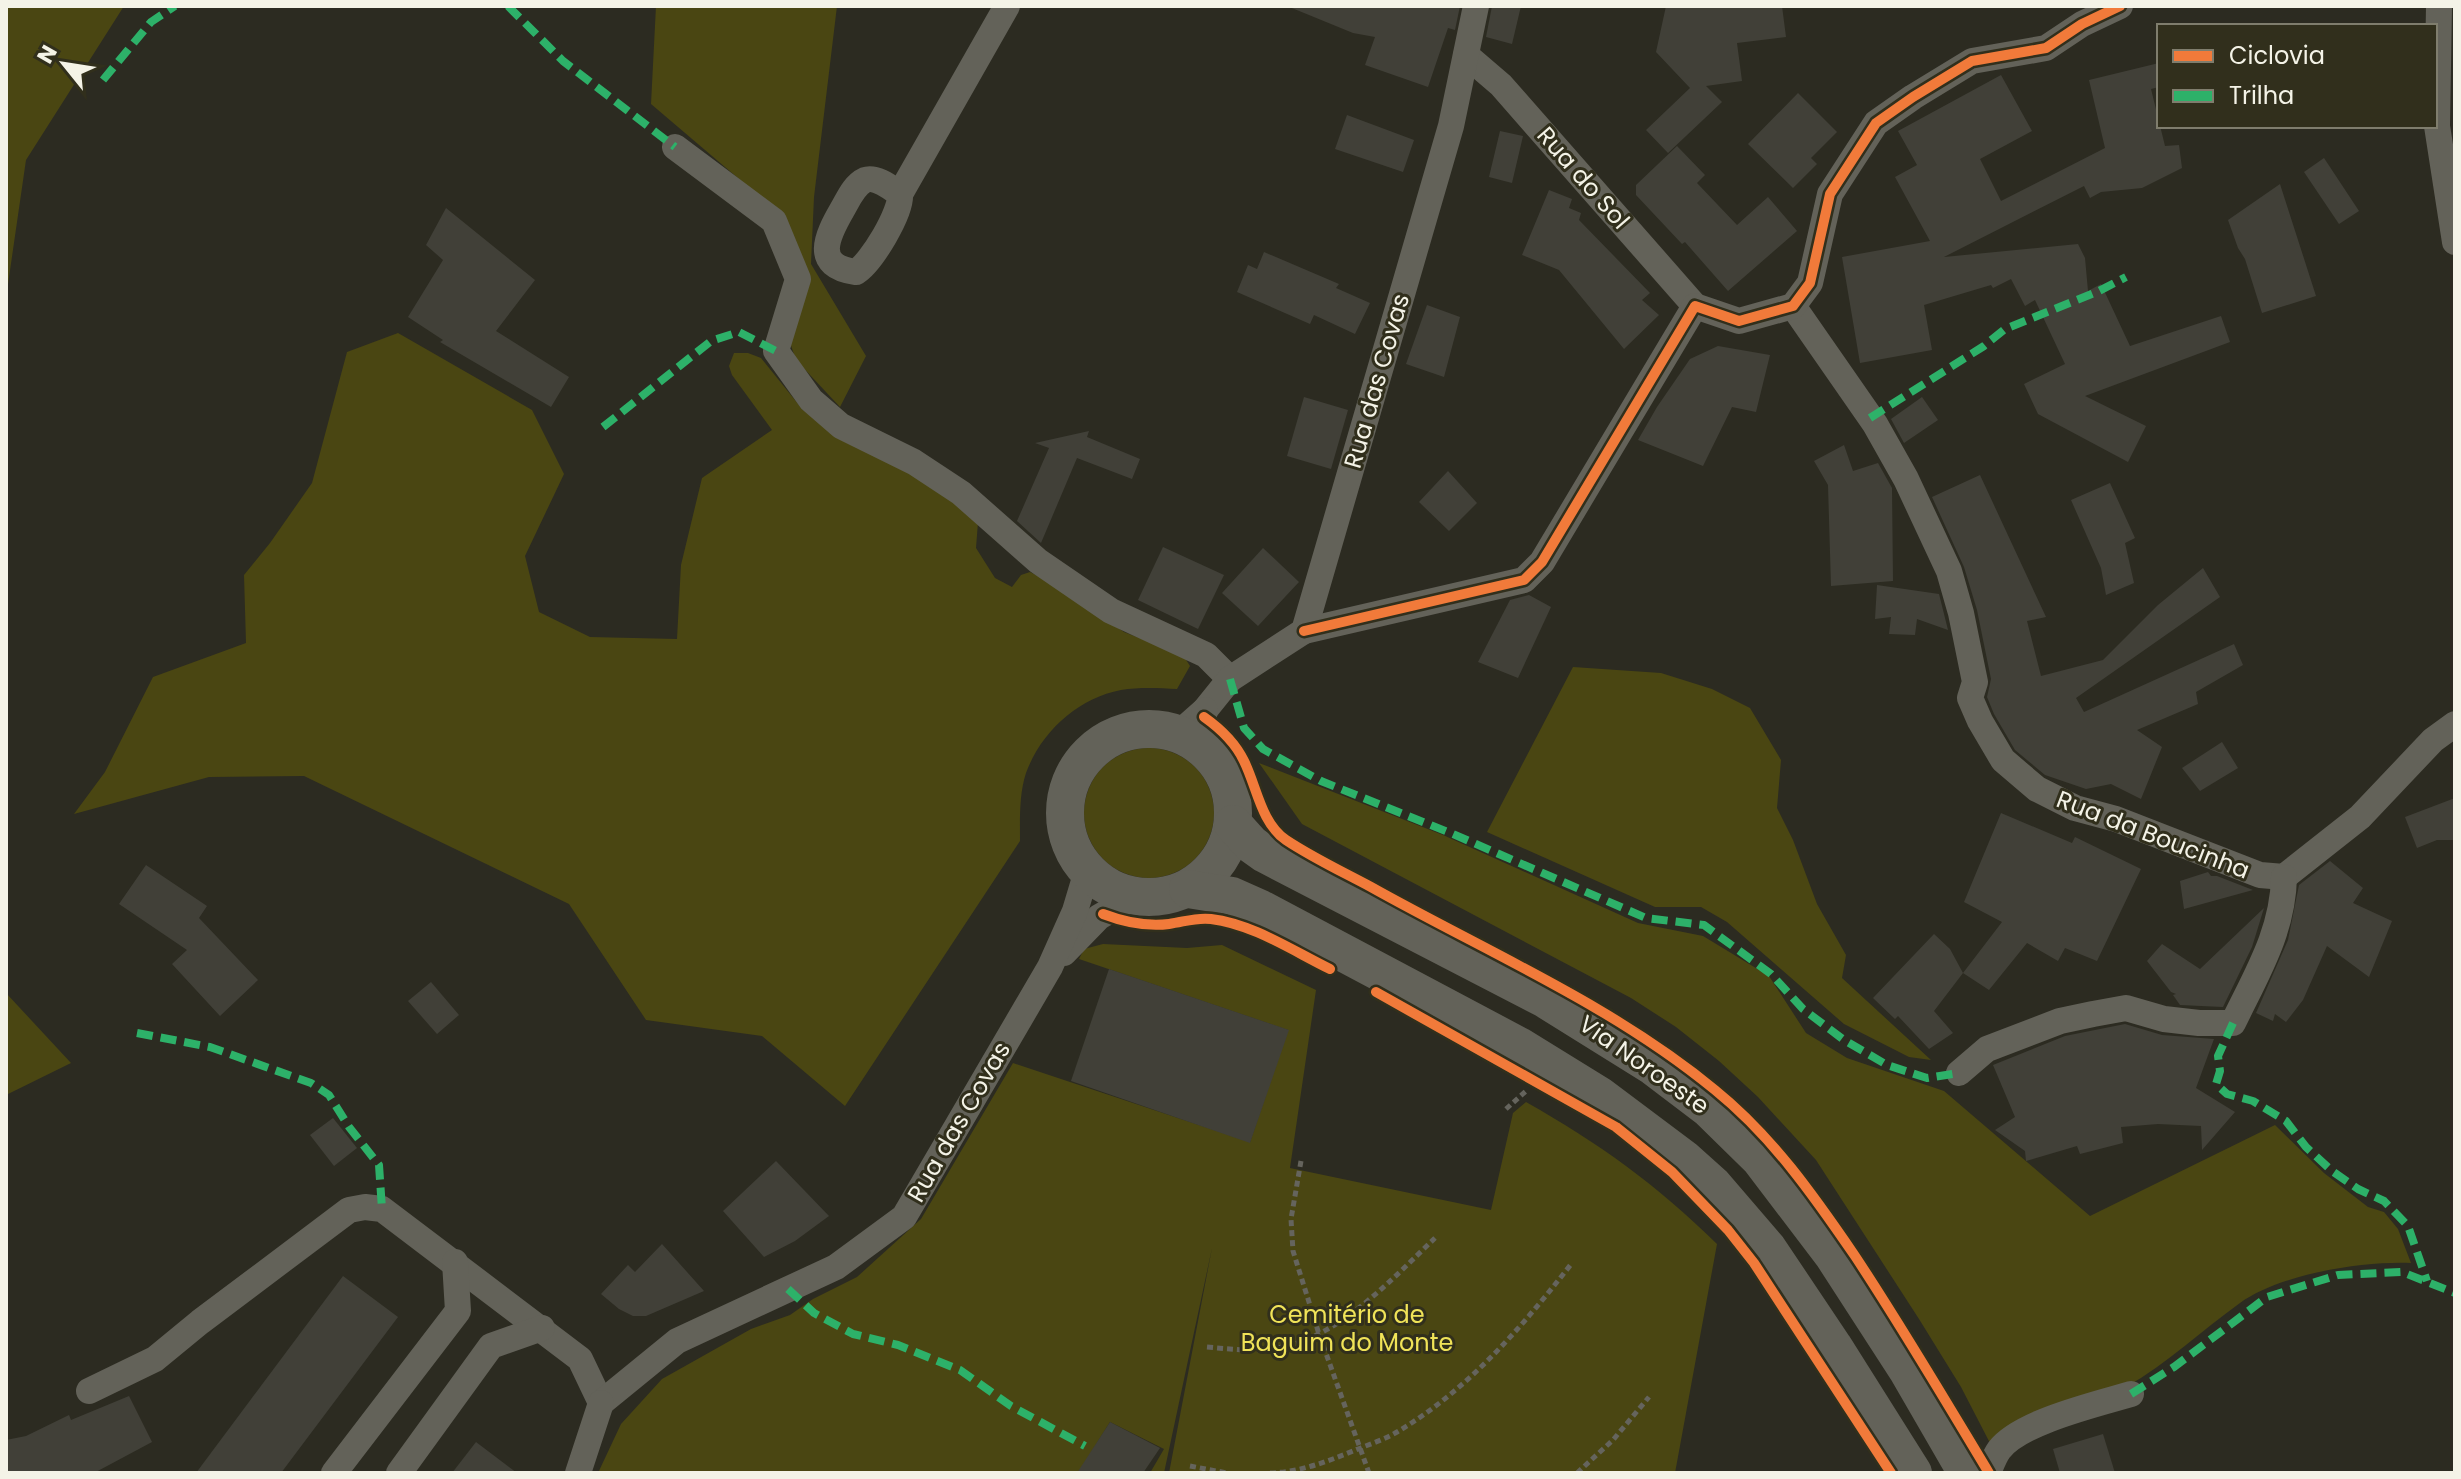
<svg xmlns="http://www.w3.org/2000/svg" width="2461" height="1479" font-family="Poppins,sans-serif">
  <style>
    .green { fill: #4a4612 }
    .building { fill: #414038 }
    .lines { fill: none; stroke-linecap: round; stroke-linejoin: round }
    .path { stroke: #65645d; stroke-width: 5; stroke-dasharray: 6 4; stroke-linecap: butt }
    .minor { stroke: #636259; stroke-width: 26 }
    .secondary { stroke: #636259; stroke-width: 38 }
    .quiet { stroke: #2db169; stroke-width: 8; stroke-dasharray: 16 8; stroke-linecap: butt }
    .cycleway-casing { stroke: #312f1c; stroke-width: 15 }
    .cycleway { stroke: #f17a3a; stroke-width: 10 }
    .labels { text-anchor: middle; stroke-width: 6; stroke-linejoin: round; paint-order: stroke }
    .street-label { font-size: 24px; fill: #f4f3e7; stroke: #312f1c }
    .park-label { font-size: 24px; fill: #f0e358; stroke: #312f1c }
  </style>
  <rect width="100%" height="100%" fill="#2c2b21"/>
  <!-- green -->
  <g class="green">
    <polygon points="6,6 124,6 26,160 6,298"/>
    <polygon points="656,6 837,6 814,197 811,264 866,356 840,407 796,360 788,337 786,219 651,104"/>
    <path d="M398,333L532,410L564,474L525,556L539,612L590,637L677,639L681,565L702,478L772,430L732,375L729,366L734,353H748L761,358L803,410L912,469L978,522L976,548L995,578L1012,587L1021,575L1030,572L1052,583L1124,632L1183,655L1190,666L1177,689C1159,688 1139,687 1121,690C1078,698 1041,732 1026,773C1019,794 1020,819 1020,841L845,1106L762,1036L646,1020L569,904L304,776L209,777L74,814L105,772L153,677L246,643L244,575L270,543L312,483L347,352Z"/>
    <polygon points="1573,667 1661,673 1712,689 1750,708 1781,760 1777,808 1793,840 1817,904 1846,955 1842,978 1931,1060 1909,1057 1844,1024 1727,922 1701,907 1655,907 1487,832"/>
    <circle cx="1149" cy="813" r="65"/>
    <path d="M1259,763L1443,835L1638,923L1703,936L1769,976L1806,1033L1847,1058L1944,1091L2090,1216L2275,1125L2324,1173L2368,1207L2384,1212L2398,1229L2411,1263C2362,1261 2280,1274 2240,1303C2201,1331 2168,1363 2126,1387C2084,1410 2036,1426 1991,1445L1961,1387L1919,1319L1816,1160L1758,1097L1719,1061L1676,1027L1631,998L1302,824Z"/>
    <path d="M1103,944L1187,948L1222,945L1316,990L1290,1168L1491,1210L1513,1113L1526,1102C1600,1144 1656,1184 1717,1244L1675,1473H1169L1212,1248L1164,1473H1150L1164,1449L1110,1422L1078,1473H598L621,1424L662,1379L751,1329L790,1315L813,1299L857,1277L921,1219L1013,1063L1250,1142L1288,1030L1079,959L1084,949Z"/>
    <polygon points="6,993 71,1063 6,1095"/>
  </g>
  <!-- building -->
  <g class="building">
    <polygon points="1287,6 1460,6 1455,30 1448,28 1428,87 1365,65 1375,37 1353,33"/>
    <polygon points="1492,6 1521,6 1512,44 1486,37"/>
    <polygon points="1666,6 1782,6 1786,37 1737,43 1742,81 1706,86 1722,102 1668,153 1646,130 1690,88 1656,52"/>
    <polygon points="2159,63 2159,87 2151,89 2165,146 2179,145 2182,168 2142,188 2101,192 2090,198 2084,186 1944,257 2078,244 2085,258 2088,291 2101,284 2130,346 2221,316 2230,342 2085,396 2146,426 2128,462 2038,414 2024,384 2065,364 2035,300 2025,306 2011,279 1993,288 1991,285 1924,305 1932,350 1860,363 1842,257 1930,241 1895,177 1917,165 1898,131 2001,75 2032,131 1980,159 2001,201 2105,148 2089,80"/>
    <polygon points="1798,93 1837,132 1811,158 1817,164 1793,188 1748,144"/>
    <polygon points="1347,115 1414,140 1403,172 1335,149"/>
    <polygon points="1500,131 1523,136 1512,183 1489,177"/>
    <polygon points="1677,146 1705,175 1697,183 1737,225 1768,197 1797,231 1728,291 1685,242 1682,244 1636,195 1636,185"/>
    <polygon points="2324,158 2359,211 2339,224 2304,172"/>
    <polygon points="2280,184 2316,296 2262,313 2245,259 2238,248 2228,220"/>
    <polygon points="1549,190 1572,199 1569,208 1581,213 1579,220 1650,293 1642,300 1659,315 1624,349 1559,270 1522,255"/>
    <polygon points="446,208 535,280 496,331 569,377 551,407 440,342 443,340 408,317 443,260 426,245"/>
    <polygon points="1264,252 1339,284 1336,288 1370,303 1355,334 1314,315 1310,324 1237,292 1248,265 1257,269"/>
    <polygon points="1427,305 1460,317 1444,377 1406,364"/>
    <polygon points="1718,346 1770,355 1756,412 1732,407 1703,466 1638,440 1657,407 1690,359"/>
    <polygon points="1304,397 1348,410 1331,469 1287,456"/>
    <polygon points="1922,397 1938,420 1904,443 1891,419"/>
    <polygon points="1089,431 1087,437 1140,459 1132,479 1077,458 1041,543 1017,521 1049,448 1035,443"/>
    <polygon points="1844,445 1853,471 1878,463 1892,488 1893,581 1831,586 1828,485 1814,461"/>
    <polygon points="1448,471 1477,503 1449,531 1419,502"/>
    <polygon points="1980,475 2046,617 2027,621 2041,676 2103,660 2158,605 2203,568 2220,597 2076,698 2084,712 2234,644 2243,665 2196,692 2198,704 2137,730 2162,747 2141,799 2111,784 2086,789 2045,775 2015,750 1994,714 1987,697 1991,679 1977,610 1964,567 1932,497"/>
    <polygon points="2110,483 2135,538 2125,543 2134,583 2106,595 2101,568 2071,500"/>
    <polygon points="1163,547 1224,575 1198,629 1138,600"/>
    <polygon points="1263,548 1299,582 1258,626 1222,593"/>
    <polygon points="1877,585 1939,594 1948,630 1917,619 1915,635 1889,634 1891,617 1875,619"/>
    <polygon points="1529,595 1551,607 1518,678 1478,662 1510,600"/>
    <polygon points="2222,742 2238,768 2200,791 2182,768"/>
    <polygon points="2455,798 2455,840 2437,840 2417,848 2405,817"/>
    <polygon points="2001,813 2072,843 2075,837 2141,869 2097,961 2065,948 2058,961 2027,943 1989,990 1963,973 2002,922 1964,902"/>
    <polygon points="2330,861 2363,888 2353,903 2392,921 2369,977 2327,946 2303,1000 2286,1022 2275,1014 2273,1021 2256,1013 2288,940 2299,885"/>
    <polygon points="146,865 207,906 199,918 258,980 220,1016 172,964 187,950 119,904"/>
    <polygon points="2208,872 2211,876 2217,876 2253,890 2184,909 2180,881"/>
    <polygon points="2264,908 2252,947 2223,1007 2180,1005 2173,995 2176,994 2171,992 2147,961 2162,944 2200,969"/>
    <polygon points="1934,934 1950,949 1963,973 1934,1011 1953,1033 1929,1049 1898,1016 1895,1019 1873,998"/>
    <polygon points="1109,969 1289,1030 1250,1143 1071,1081"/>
    <polygon points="431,982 459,1015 437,1034 408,1001"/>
    <polygon points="2125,1024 2162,1035 2214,1039 2196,1088 2235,1112 2202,1150 2201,1126 2158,1124 2121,1127 2123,1143 2080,1154 2077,1146 2026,1161 2025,1151 1995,1130 2015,1117 1993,1065 2065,1036"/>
    <polygon points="333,1118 357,1148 334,1166 310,1135"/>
    <polygon points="776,1161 829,1216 795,1241 764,1257 723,1211"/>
    <polygon points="662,1244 704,1291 646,1316 633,1316 619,1309 601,1294 628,1265 635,1272"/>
    <polygon points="343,1276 398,1317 281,1473 196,1473"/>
    <polygon points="129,1396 152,1442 94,1473 6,1473 6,1440 26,1436 69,1415 71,1420"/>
    <polygon points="1110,1422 1160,1448 1143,1473 1077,1473"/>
    <polygon points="2103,1434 2115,1473 2060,1473 2053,1449"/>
    <polygon points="476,1442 517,1473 452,1473"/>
  </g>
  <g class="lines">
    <!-- path -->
    <g class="path">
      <polyline points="1506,1109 1526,1091"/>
      <polyline points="1301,1161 1291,1219 1293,1251 1319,1334 1369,1473"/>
      <path d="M1207,1347C1228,1349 1248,1351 1269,1349C1333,1344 1391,1280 1435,1238"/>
      <polyline points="1190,1466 1227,1473"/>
      <path d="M1270,1473C1300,1472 1326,1462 1353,1451C1367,1445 1384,1440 1397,1432C1468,1390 1522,1327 1572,1263"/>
      <polyline points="1577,1473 1613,1440 1649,1397"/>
    </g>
    <!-- minor -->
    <g class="minor">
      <polyline points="2439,6 2437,126 2455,242"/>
      <polyline points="1466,55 1501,85 1695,306"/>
      <polyline points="675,147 774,221 798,279 776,351 811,400 841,426 914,462 961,493 1038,561 1111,611 1206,655 1230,679"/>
      <path d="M900,194C891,188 876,176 865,180C854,185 848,200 842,210C827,236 812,266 856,272C871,263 902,212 900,194L1007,6"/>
      <polyline points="1793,306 1875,424 1906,479 1949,571 1961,613 1975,682 1970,698 1980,721 2003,760 2037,789 2075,808 2116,819 2260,875 2284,877"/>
      <polyline points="1304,631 1524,580 1542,562 1695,306 1739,321 1793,306 1810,283 1830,194 1876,123 1913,97 1972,61 2046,48 2082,24 2120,6"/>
      <polyline points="1179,733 1205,710 1230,679 1304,631 1451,126 1476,6"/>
      <polyline points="1203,748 1202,726 1205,710"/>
      <polyline points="2284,877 2360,817 2433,740 2455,724"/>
      <polyline points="1064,953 1099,917 1134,897"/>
      <path d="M1959,1073L1987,1049L2060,1021L2093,1014L2126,1008L2164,1019L2199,1023H2233C2256,975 2283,932 2284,877"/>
      <polyline points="89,1391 155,1359 200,1322 349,1210 365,1207 382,1209 580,1359 601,1403"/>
      <polyline points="601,1403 677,1341 836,1267 904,1217 1050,967 1075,911 1087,871"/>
      <polyline points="334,1473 458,1311 455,1262"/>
      <polyline points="399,1473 491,1346 542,1328"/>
      <polyline points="578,1473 601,1403"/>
      <path d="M1988,1473C1991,1466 1994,1457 1999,1450C2020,1422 2097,1404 2131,1394"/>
    </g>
    <!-- secondary -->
    <g class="secondary">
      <circle cx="1149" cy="813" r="84"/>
      <polyline points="1233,824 1251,844 1265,854 1545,999 1654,1067 1708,1108 1760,1159 1833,1255 1908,1371 1967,1473"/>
      <polyline points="1188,889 1232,896 1259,908 1519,1046 1600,1096 1684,1159 1713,1185 1768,1249 1833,1346 1913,1473"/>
    </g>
    <!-- quiet -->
    <g class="quiet">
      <polyline points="508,6 563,61 675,147"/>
      <polyline points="103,80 151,22 175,6"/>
      <polyline points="1870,418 1984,346 2005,329 2099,291 2126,277"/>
      <polyline points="603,427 711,341 739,332 776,351"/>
      <polyline points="1230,679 1244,728 1263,749 1321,781 1453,834 1646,918 1704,925 1771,974 1803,1009 1844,1040 1887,1065 1927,1078 1959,1073"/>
      <polyline points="2233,1023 2218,1056 2220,1071 2216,1084 2227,1094 2253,1101 2286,1121 2306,1147 2332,1171 2358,1189 2384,1201 2408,1226 2427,1281"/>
      <polyline points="137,1033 210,1047 311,1083 329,1095 349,1127 379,1165 382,1209"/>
      <polyline points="788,1289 814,1313 853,1334 898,1345 960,1370 1011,1406 1085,1446"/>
      <polyline points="2131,1394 2174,1367 2267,1297 2338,1275 2402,1272 2455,1293"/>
    </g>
    <defs>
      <g id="cycleway">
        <polyline points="1304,631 1524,580 1542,562 1695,306 1739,321 1793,306 1810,283 1830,194 1876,123 1913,97 1972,61 2046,48 2082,24 2120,6"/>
        <path d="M1204,717C1221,729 1235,742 1244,761C1257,787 1261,823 1286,840C1313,858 1343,872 1371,887C1487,952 1612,1005 1715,1090C1772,1136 1814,1196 1855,1256C1902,1327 1945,1400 1989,1473"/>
        <path d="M1103,914C1124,922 1145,927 1169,924C1184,922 1196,917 1211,919C1253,924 1293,951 1330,969"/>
        <polyline points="1376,992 1616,1127 1672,1172 1728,1230 1754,1263 1891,1473"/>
      </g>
    </defs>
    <!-- cycleway casing -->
    <use href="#cycleway" class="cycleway-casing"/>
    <!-- cycleway -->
    <use href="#cycleway" class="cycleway"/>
  </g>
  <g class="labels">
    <!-- street labels -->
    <g class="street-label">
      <text transform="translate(1583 178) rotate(49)" y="8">Rua do Sol</text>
      <text transform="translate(1377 381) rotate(-74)" y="8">Rua das Covas</text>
      <text transform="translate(2153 835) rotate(21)" y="8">Rua da Boucinha</text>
      <text transform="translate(1644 1065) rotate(35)" y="8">Via Noroeste</text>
      <text transform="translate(959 1122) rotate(-60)" y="8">Rua das Covas</text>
    </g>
    <!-- park labels -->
    <g class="park-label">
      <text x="1347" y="1323">Cemitério de<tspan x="1347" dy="28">Baguim do Monte</tspan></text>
    </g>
  </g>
  <!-- border -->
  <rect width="2461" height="1479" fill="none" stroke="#f4f3e7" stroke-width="16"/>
  <!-- legend -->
  <rect x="2157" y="24" width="280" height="104" fill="#312f1c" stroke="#7f7d6d" stroke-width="2"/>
  <rect x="2173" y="50" width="40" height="12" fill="#f17a3a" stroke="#7f7d6d" stroke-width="2"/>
  <text x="2229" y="64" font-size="24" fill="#f4f3e7">Ciclovia</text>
  <rect x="2173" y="90" width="40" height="12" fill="#2db169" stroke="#7f7d6d" stroke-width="2"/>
  <text x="2229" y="104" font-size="24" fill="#f4f3e7">Trilha</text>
  <!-- north arrow -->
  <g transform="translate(64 64) rotate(300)" stroke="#312f1c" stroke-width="6" paint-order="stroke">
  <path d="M0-6L14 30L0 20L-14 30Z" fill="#f4f3e7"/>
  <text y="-12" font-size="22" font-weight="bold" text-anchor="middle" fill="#f4f3e7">N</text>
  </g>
</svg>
